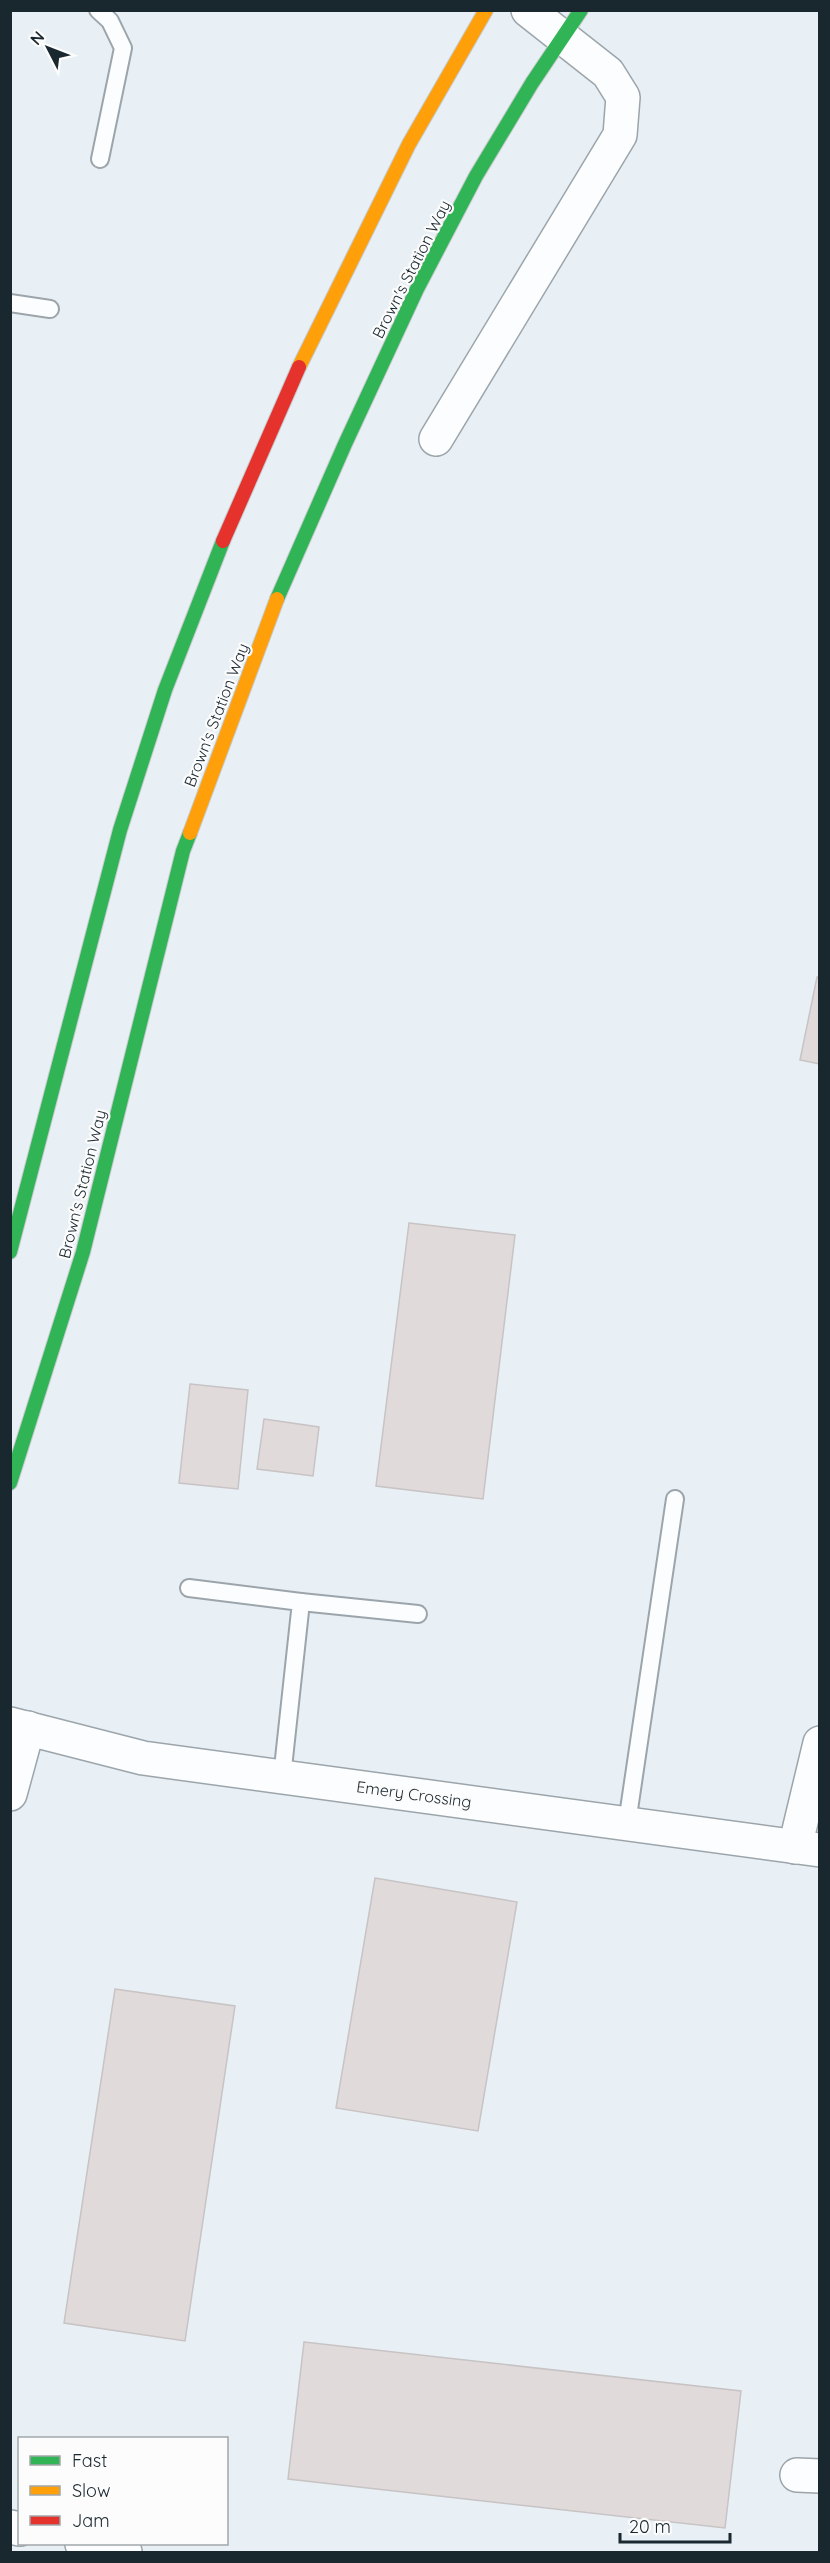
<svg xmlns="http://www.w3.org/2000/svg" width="830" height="2563" font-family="Quicksand,sans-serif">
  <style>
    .building { fill: #e0dada; stroke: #c8c3c4; stroke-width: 1.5 }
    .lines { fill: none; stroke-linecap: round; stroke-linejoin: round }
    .lane-casing { stroke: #9ca5ab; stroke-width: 20 }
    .street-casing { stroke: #9ca5ab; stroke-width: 36 }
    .fast-casing { stroke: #c5cacd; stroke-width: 16 }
    .slow-casing { stroke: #c5cacd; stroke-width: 16 }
    .jam-casing { stroke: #c5cacd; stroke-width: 16 }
    .lane { stroke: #fcfdfe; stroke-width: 16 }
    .street { stroke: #fcfdfe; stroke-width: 33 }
    .fast { stroke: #30b455; stroke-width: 14 }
    .slow { stroke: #ff9f0a; stroke-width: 14 }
    .jam { stroke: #e5322d; stroke-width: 14 }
    .labels { text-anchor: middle; stroke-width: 4.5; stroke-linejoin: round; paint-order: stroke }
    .street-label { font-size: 16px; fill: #19272f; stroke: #fcfcfc }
  </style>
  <rect width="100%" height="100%" fill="#e8f0f5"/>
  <!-- building -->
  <g class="building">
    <polygon points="817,977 820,977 820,1064 800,1060"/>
    <polygon points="409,1223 515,1235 483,1499 376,1486"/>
    <polygon points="190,1384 248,1390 238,1489 179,1483"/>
    <polygon points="264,1419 319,1427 313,1476 257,1469"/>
    <polygon points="375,1878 517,1902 478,2131 336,2108"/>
    <polygon points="115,1989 235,2006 185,2341 64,2323"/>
    <polygon points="304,2342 741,2391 725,2528 288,2479"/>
  </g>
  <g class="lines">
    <defs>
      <g id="lane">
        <polyline points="98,10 110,21 123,48 100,159"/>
        <polyline points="10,303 50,309"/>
        <polyline points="189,1588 301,1602 282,1777"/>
        <polyline points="301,1602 418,1614"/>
        <polyline points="627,1823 675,1499"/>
      </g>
      <g id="street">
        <polyline points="436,439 620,135 623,97 608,73 528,10"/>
        <polyline points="10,1724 143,1758 820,1850"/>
        <polyline points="10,1794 28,1728"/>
        <polyline points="795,1847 820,1743"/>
        <polyline points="797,2475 820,2476"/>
        <polyline points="10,2527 20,2529"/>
        <polyline points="82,2544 125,2552"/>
      </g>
      <g id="fast">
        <polyline points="277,599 345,444 417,289 476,176 532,83 581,10"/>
        <polyline points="10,1252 120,830 165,690 223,541"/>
        <polyline points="10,1483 83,1252 183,851 190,833"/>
      </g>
      <g id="slow">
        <polyline points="299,367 409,144 486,10"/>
        <polyline points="190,833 277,599"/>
      </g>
      <polyline id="jam" points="223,541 299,367"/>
    </defs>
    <!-- lane casing -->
    <use href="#lane" class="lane-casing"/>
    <!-- street casing -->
    <use href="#street" class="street-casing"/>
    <!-- fast casing -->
    <use href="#fast" class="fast-casing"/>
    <!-- slow casing -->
    <use href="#slow" class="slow-casing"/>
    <!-- jam casing -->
    <use href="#jam" class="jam-casing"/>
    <!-- lane -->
    <use href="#lane" class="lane"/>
    <!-- street -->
    <use href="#street" class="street"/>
    <!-- fast -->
    <use href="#fast" class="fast"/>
    <!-- slow -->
    <use href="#slow" class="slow"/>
    <!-- jam -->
    <use href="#jam" class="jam"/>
  </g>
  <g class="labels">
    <!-- street labels -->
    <g class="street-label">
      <text transform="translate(411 269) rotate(-63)" y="6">Brown's Station Way</text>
      <text transform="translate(216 715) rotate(-69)" y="6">Brown's Station Way</text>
      <text transform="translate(82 1184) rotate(-76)" y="6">Brown's Station Way</text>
      <text transform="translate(414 1794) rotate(8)" y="6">Emery Crossing</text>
    </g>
  </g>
  <!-- border -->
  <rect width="830" height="2563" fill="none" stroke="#19272f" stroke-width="24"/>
  <!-- legend -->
  <rect x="18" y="2437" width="210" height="108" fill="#fcfcfc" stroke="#a1a7aa" stroke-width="1.5"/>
  <rect x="30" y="2456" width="30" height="9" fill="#30b455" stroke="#a1a7aa" stroke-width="1.5"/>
  <text x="72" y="2467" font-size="18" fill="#19272f">Fast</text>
  <rect x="30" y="2486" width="30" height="9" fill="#ff9f0a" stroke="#a1a7aa" stroke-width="1.5"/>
  <text x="72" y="2497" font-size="18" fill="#19272f">Slow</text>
  <rect x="30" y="2516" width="30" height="9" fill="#e5322d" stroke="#a1a7aa" stroke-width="1.5"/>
  <text x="72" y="2527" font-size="18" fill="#19272f">Jam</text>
  <!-- north arrow -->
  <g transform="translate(48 48) rotate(312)" stroke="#fcfcfc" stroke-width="4.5" paint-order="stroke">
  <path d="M0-4.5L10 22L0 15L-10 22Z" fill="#19272f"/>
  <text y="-9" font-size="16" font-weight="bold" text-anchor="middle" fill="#19272f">N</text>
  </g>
  <!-- scale -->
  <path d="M620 2533v9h110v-9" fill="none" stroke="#19272f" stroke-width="3"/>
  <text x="629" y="2533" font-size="18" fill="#19272f" stroke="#fcfcfc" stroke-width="4.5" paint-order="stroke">20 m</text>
</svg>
